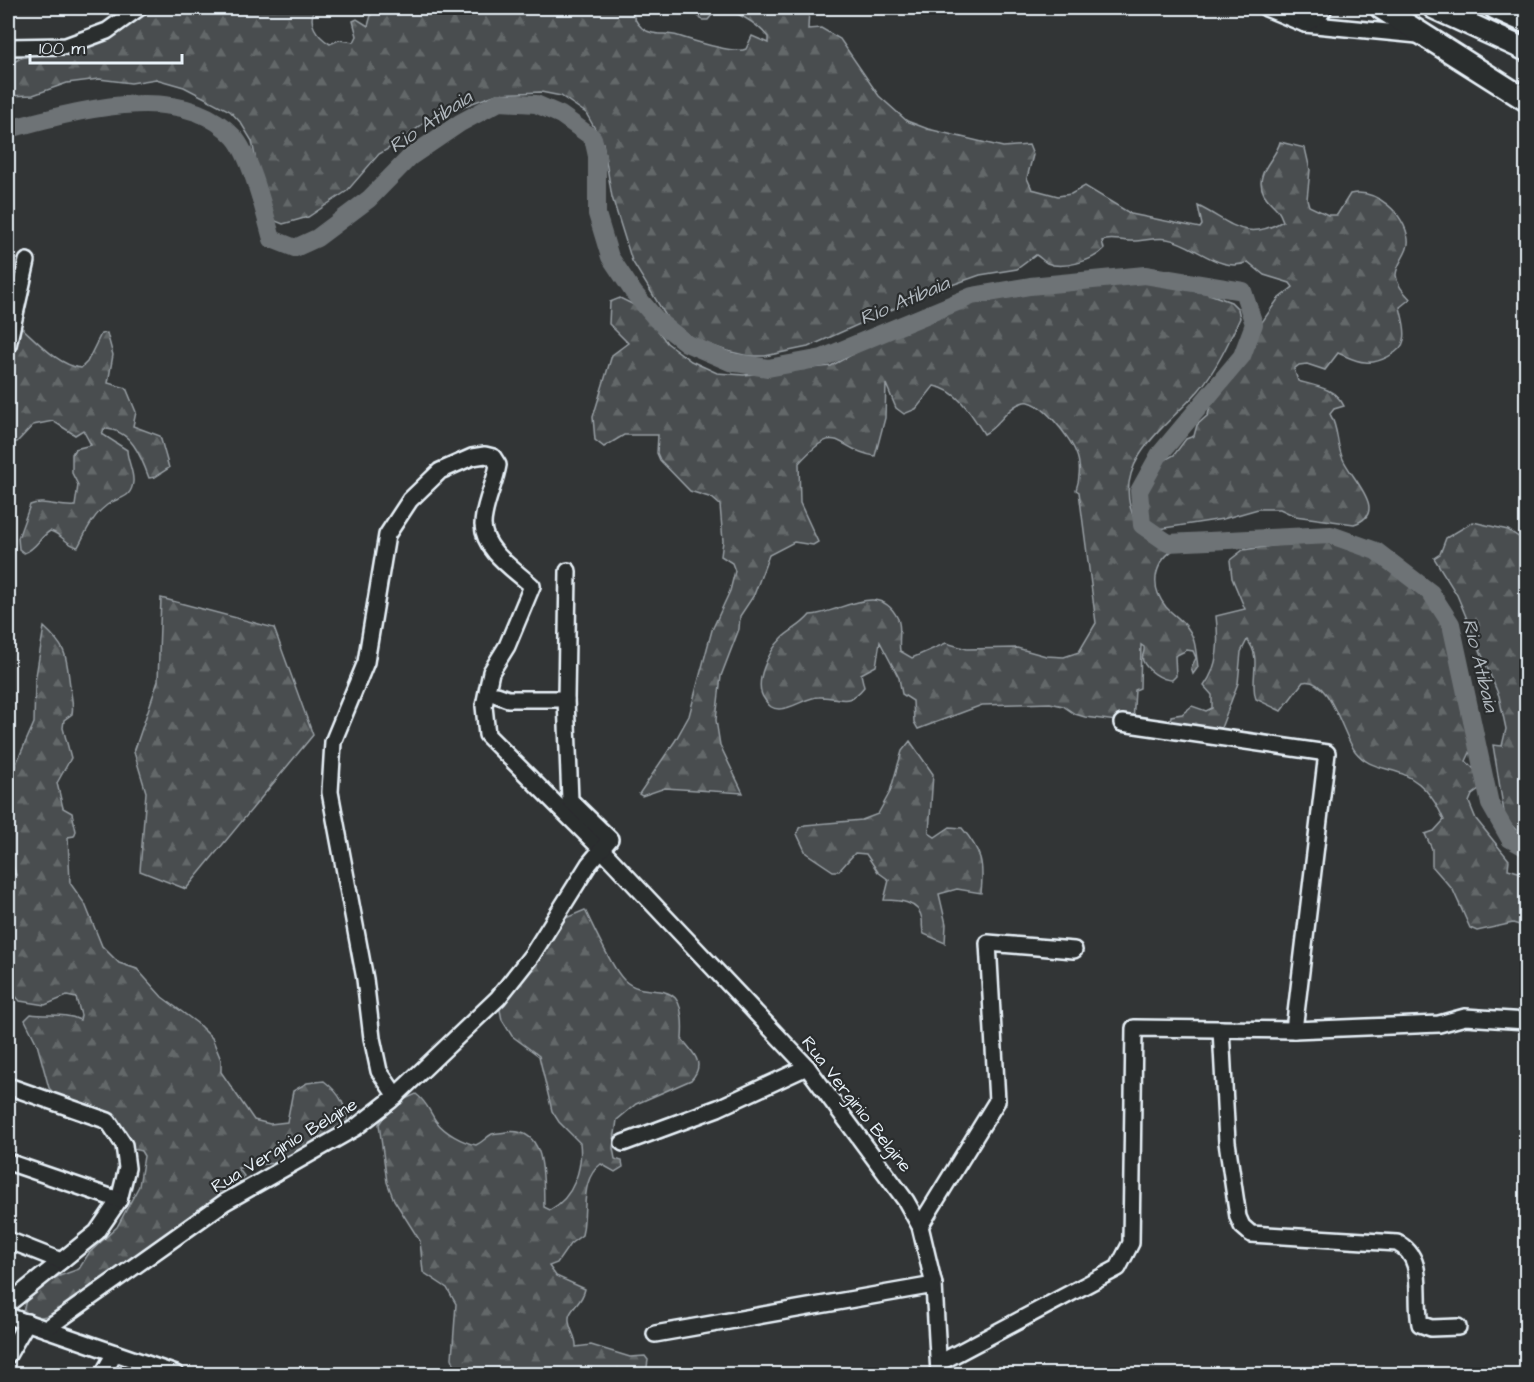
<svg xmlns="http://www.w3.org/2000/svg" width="1534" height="1382" font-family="'Architects Daughter',sans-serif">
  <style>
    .grass { fill: url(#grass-tufts); stroke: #989fa4; stroke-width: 1.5 }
    .forest { fill: url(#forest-firs); stroke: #989fa4; stroke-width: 1.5 }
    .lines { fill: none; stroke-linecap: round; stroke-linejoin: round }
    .river { stroke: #6e7376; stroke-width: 18 }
    .minor-casing { stroke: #e8f1f8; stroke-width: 20 }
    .highway-casing { stroke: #e8f1f8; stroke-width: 26 }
    .minor { stroke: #2a2d2e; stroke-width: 15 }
    .highway { stroke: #2a2d2e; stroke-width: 21 }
    .labels { text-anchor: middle; stroke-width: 4.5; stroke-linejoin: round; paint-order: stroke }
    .street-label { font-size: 18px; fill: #e8f1f8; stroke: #2a2d2e }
    .water-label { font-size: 20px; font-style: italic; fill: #b1b8be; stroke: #2a2d2e }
  </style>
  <defs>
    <pattern id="grass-tufts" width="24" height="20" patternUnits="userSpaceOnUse" patternTransform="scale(1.5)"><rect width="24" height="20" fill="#494d4f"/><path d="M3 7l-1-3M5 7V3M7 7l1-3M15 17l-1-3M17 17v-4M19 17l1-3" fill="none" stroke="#636769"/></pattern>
    <pattern id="forest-firs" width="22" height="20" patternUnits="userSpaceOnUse" patternTransform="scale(1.5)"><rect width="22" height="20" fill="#494d4f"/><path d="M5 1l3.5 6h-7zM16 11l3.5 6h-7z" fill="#636769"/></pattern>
  </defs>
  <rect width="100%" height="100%" fill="#323536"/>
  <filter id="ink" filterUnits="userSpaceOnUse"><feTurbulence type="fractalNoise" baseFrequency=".0167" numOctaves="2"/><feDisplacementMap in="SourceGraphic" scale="12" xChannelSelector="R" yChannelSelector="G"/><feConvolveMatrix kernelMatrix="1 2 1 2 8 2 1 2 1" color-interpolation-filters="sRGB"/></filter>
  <g filter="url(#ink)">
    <!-- grass -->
    <path class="grass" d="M1452,8C1490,8 1494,12 1526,29V43Z"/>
    <!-- forest -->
    <g class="forest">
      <path d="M156,8C179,8 245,19 261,8H316C306,22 317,36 330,44L339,40L354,42L357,36L353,21L357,19L368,26L373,8H387L394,12L397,8H631C633,15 635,22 642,28C653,37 666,32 678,36C691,40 735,55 746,49L752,36L768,43V37C757,23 734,9 717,9L708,20H702L691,8H809L808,29L821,28L840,39L879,96L907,121L928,129L1003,147L1029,145L1033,155L1027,178L1032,189L1058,196L1071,194L1085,186L1131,214L1200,228L1202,225L1198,206C1231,222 1245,243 1283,221C1277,204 1271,206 1264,194C1253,173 1276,159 1280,142L1305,148L1310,170L1307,199L1309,206L1328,215H1337L1350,194C1376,188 1405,214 1408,239C1410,252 1396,263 1396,275C1397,285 1403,291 1410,299L1400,307C1402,317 1407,331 1404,340C1402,353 1377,364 1365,362C1356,362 1346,356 1338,353L1325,370L1307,364L1299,365L1294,369L1298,381C1316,386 1335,388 1344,406L1334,409L1330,414C1339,429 1336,445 1343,459C1351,478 1390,513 1354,524L1295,516L1280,509H1258L1223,519L1158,529L1150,522L1142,500L1143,487L1152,467L1174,455L1186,439L1194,436L1197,425L1208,415L1213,394L1250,356L1260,325L1278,299L1293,287L1290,283L1264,275L1248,262C1221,275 1194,243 1167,239C1154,237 1142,242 1130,241C1120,241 1111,237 1102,241L1104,249C1093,261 1062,270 1047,263C1043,261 1040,257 1036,255L1017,269L980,275L929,293L808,347L765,356H748L727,351L691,338L669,321L632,261L612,197L603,143L586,113L561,96L541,92L497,94L429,119L400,142L379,154L347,191L308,217L283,224L273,220L266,211L252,141L241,123L230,111L184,87L156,79L131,83L99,79L67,83L33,95L8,96V65L21,58L93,42Z"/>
      <path d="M1160,270L1173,274L1193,288L1231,302L1238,309L1240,318C1229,342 1216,370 1199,390C1171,423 1118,456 1130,506C1136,534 1153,540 1178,547C1155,560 1148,585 1166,607C1173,615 1183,620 1189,630C1196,640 1196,655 1198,667L1193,674L1191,668L1196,658L1193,651L1187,650L1175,656L1176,676L1172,680C1161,680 1147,670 1143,661C1141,654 1145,654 1144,647L1141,645L1140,688L1135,690L1133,723L1085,717L1075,714L1063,706L1050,703L982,705L918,729L914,722L913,701L902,694L899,678L880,642L876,666L861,674L864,687C847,708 841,696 819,697C806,697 793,709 779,709C772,709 769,706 765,700C752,684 769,651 782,638C790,630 800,627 810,615C839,614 880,579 898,619C902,630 898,640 900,651L912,658L946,643L967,649L1017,648L1046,656L1064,657L1079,652L1096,623L1079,492L1076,490C1080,479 1081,464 1076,453C1071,439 1041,399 1024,402C1007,406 999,427 984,434C972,415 958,390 934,386L916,409L904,414L896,408L886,384L885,418L875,456C834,450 840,418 799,463L800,503L818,542L813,545L794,542L769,555L754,595L740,616L739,629L721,676L716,720L720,745L743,793L665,788L642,796L639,794L675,741L689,716L712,630L730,591L735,571L732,563L721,556L723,541L720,505L712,498L690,491L660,460L657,453L658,435H624L604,447L595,440L593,417L612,355L628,343L609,324L610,302L620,298L634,305L648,317L667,343L691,361L717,373L744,375L831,366L929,313L1022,286Z"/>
      <path d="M8,316C29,331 54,365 81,368L87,362L101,334L107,333L113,355L108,383L126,388L136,412L133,426L160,436L169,468L155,477L149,478C141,456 131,429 104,429L102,434L127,450C127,460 134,472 133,482C131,500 119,496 107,505C93,515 86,532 78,547C66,545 62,534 50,531C39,538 36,549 24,553L19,549L18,538L30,505C43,499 60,508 75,506L78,485L72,473V454L75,449L91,445L83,430L75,435L53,421L33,425L17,442L8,443Z"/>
      <polygon points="1473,522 1508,530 1526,542 1526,841 1505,818 1493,745 1502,746 1506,729 1499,696 1457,595 1434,558 1440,554 1446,538"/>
      <path d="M1314,540L1361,549L1391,562H1400C1409,571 1419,578 1427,587C1460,626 1465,685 1480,731L1466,761C1475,770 1483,776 1480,789L1472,795L1469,802L1476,819L1509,860L1508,869L1518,872L1526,871V927L1513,923L1477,931L1470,928L1453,890L1432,866V849L1425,834L1434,831L1444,820C1434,797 1420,778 1394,771C1377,766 1366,765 1355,751C1342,734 1330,676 1303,682L1281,711L1256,699C1249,679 1263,658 1247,640L1241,652L1238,683L1221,728L1214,732L1169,726L1171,716L1182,714L1192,706L1206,711L1212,708V695L1204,686C1219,666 1219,641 1216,616L1245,609L1232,578L1230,560L1243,550Z"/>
      <polygon points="161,598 274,628 313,735 186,889 140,871 146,792 134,752 158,681"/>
      <path d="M44,627C68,649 66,656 70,686C71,696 74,704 72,714L64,720L63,728L71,758L57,783L63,808L72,813L76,831L74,836L68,837L70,883L85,904L102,946L119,963L137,969L162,997L197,1023L212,1038L221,1060V1072L254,1120L270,1124L287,1122L293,1091L307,1083L324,1081C341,1094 346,1106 348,1126L295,1160L238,1168L244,1176L236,1188L58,1313C45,1316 34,1322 23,1312L26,1300L54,1278L79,1269L89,1253L117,1227L139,1186L144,1156L141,1151L131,1148L111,1124L58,1098L49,1088L37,1044L25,1020L31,1014C48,1017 64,1012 80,1020L81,1015L76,998L67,996L45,1005L20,1001C0,982 4,934 14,909L8,899V871L16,875L8,850L9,780L34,723L35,682Z"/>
      <path d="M910,741L933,774L929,833L935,837L950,827L962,828C982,852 984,863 981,893L957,889L939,894L946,924L945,943L924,934C921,928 923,925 922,919C919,901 898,900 884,900L889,880L878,872L866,854L855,853L839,871H833L806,853L797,834L799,828L805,825L862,820L878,814L890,792L902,751Z"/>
      <path d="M585,910C594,928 611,967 624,980C649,1004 687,968 682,1039C692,1052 707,1063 691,1080L636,1104L617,1120L613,1148L615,1159L622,1161L623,1167L615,1172L601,1164C579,1180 588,1211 582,1235L570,1244L557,1263L549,1266L556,1276L585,1289C582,1304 569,1309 569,1318C568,1329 577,1336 576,1347L591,1345L630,1357L645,1356L648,1360L647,1367L653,1374H457L452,1358L456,1304L447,1288L423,1272L420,1241L394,1200L387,1182L379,1124L392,1105L416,1094C427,1102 429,1111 436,1121C445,1133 462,1142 476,1145C483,1142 486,1137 492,1134C495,1133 502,1133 506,1132C548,1126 543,1179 544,1207L550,1210C574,1197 583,1168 580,1143L559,1122L552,1111L539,1056L512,1036L502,1020L500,1010L506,993L561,920Z"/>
    </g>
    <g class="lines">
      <!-- river -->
      <path class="river" d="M8,129C73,113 180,78 234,137C251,156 265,214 272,239L295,248L317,238L369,199L410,157L460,123L499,102L536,104L561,115L593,138L597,156V214L610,257L634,293L657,320L686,343L730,362L768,368L822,358L972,296L1030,286L1145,275L1243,291L1254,324L1242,356L1159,455L1139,491L1142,525L1168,543L1331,535L1376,551L1431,593L1451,624L1490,804L1510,839L1526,848"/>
      <defs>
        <g id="minor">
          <polyline points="1266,8 1305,24 1418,35"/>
          <polyline points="1305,24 1320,15 1324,8"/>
          <polyline points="8,47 66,46 107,31 139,8"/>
          <polyline points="8,345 27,261"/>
          <polyline points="497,695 508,699 566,699"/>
          <polyline points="1122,723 1327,753 1294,1030"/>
          <path d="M1221,1029L1227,1142L1238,1217L1242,1226L1251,1234L1397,1243C1427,1258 1414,1295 1420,1324L1431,1328L1458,1327"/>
          <polyline points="8,1086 108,1121 124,1145 127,1168 119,1200 97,1232 8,1304"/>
          <path d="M396,1096L379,1071L372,1038L365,979L330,792L333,742L366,662L387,535L410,500L440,471L472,457L485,455L493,457L498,465C495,484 483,506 483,525C484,551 515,570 532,586L507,646L491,672L484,706L487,735L602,850L807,1067L906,1201L920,1226L934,1285L939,1374"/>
          <polyline points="623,1143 718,1108 807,1067"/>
          <polyline points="8,1162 119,1200"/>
          <polyline points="920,1226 997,1101 988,943 1074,950"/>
          <polyline points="8,1240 61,1261"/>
          <polyline points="8,1316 176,1374"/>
          <polyline points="46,1329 225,1202 355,1128 391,1100 498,998 532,955 589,864 610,839 570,800 566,699 568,571"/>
          <polyline points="655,1334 934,1285"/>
          <polyline points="8,1355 27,1322"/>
          <polyline points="939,1363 1118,1268 1131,1243 1134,1028 1294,1030 1439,1024 1465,1017 1526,1021"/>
          <polyline points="103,1374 115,1353"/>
        </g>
        <g id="highway">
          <polyline points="1381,8 1526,100"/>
          <polyline points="1434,8 1526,50"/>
          <polyline points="1495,8 1526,22"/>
        </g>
      </defs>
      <!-- minor casing -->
      <use href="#minor" class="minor-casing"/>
      <!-- highway casing -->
      <use href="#highway" class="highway-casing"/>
      <!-- minor -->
      <use href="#minor" class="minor"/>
      <!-- highway -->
      <use href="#highway" class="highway"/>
    </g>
  </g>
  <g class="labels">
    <!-- street labels -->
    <g class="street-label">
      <text transform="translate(857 1104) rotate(52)" y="6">Rua Verginio Belgine</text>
      <text transform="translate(284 1145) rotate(-31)" y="6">Rua Verginio Belgine</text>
    </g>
    <!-- water labels -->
    <g class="water-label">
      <text transform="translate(430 121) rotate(-34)" y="7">Rio Atibaia</text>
      <text transform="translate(904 300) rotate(-23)" y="7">Rio Atibaia</text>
      <text transform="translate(1481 665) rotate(76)" y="7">Rio Atibaia</text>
    </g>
  </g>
  <!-- margin -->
  <rect width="1534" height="1382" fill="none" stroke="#2a2d2e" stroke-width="30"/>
  <rect x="15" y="15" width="1504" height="1352" fill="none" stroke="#e8f1f8" stroke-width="2" filter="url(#ink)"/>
  <!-- scale -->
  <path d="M30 54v9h152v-9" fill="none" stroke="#e8f1f8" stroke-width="3"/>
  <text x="39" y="54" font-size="18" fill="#e8f1f8" stroke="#2a2d2e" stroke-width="4.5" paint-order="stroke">100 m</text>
</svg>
